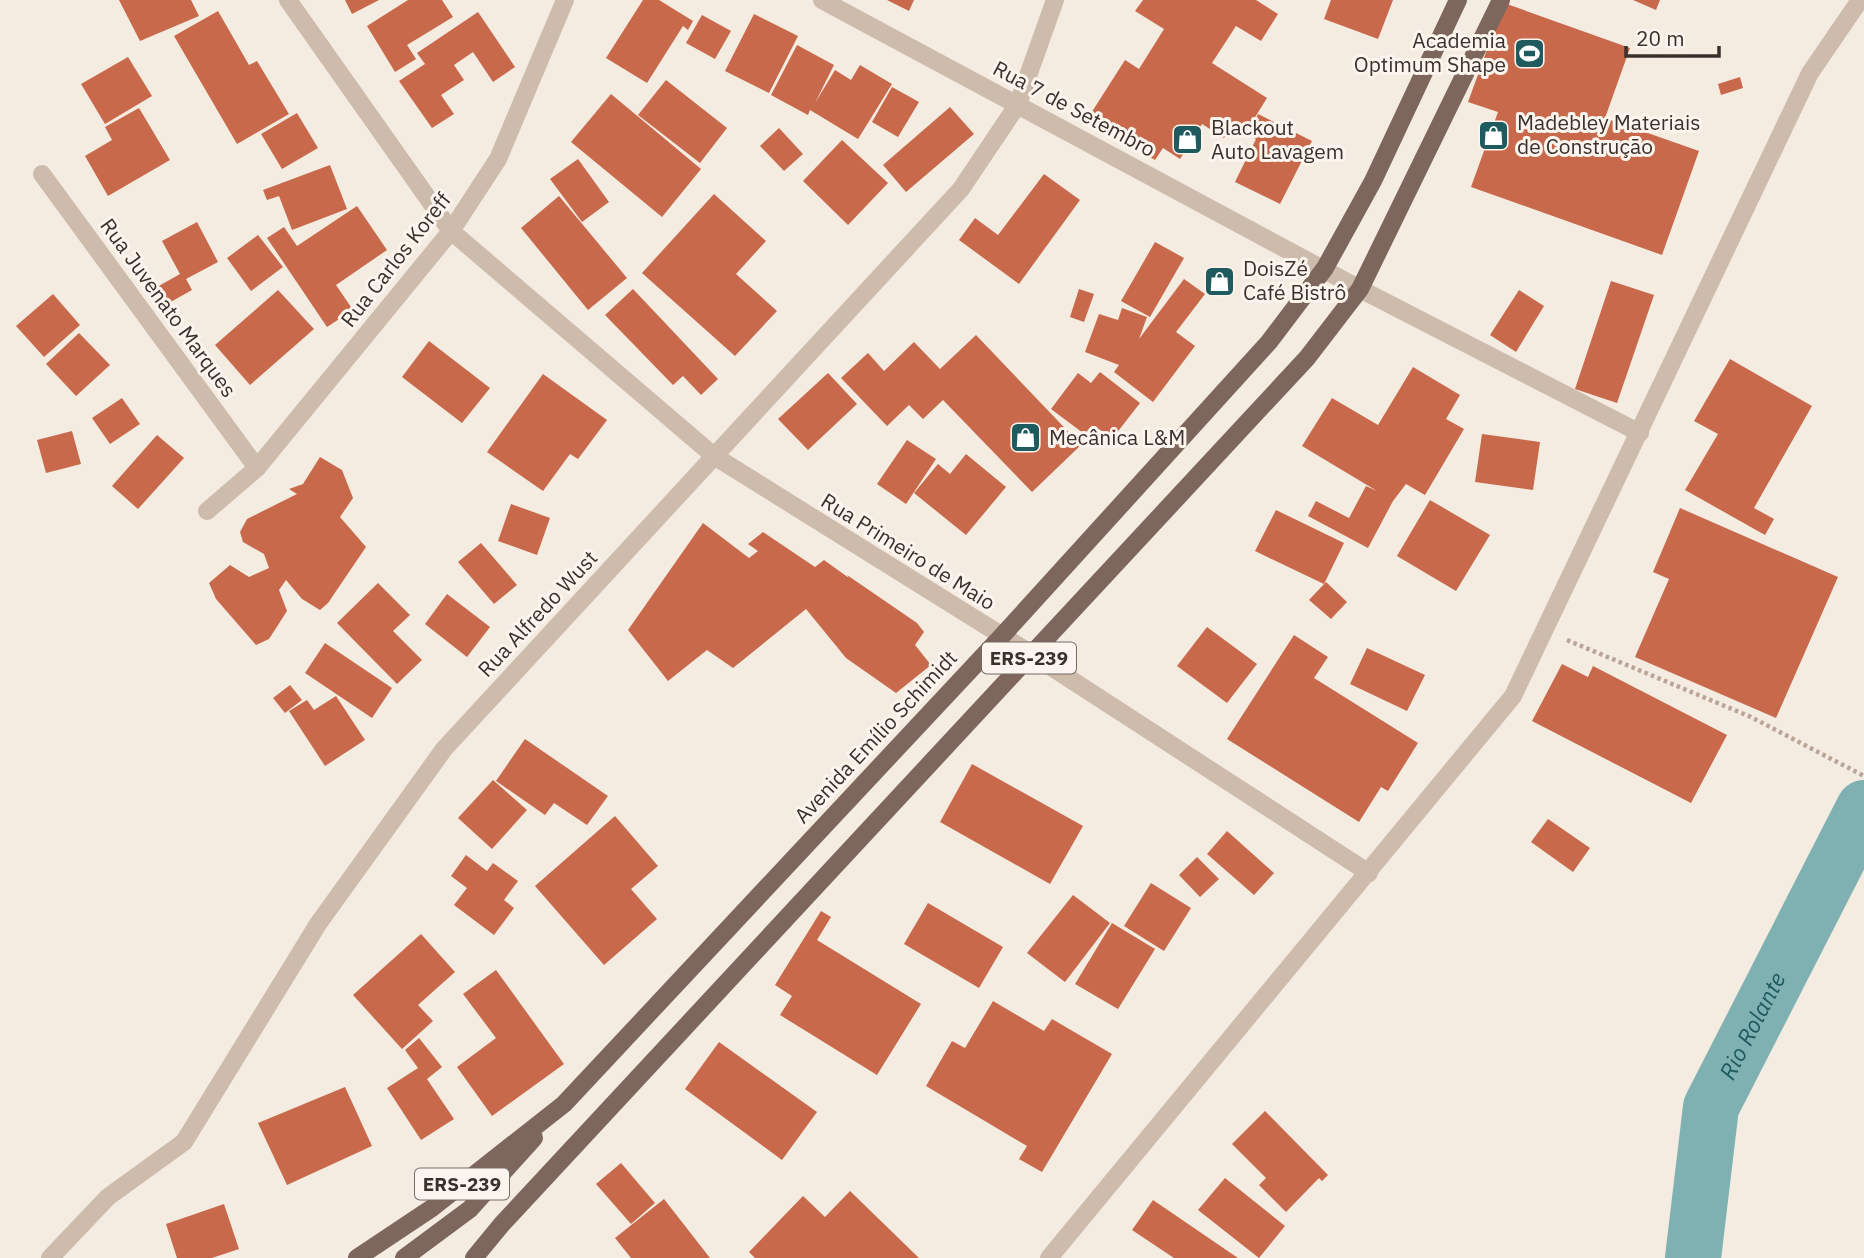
<svg xmlns="http://www.w3.org/2000/svg" width="1864" height="1258" font-family="'IBM Plex Sans',sans-serif">
  <style>
    .lines { fill: none; stroke-linecap: round; stroke-linejoin: round }
    .river { stroke: #7fb0b2; stroke-width: 56 }
    .building { fill: #c8694b }
    .path { stroke: #b9a596; stroke-width: 4.5; stroke-dasharray: 3.5 3.5; stroke-linecap: butt }
    .minor { stroke: #cdbbac; stroke-width: 18 }
    .tertiary { stroke: #cdbbac; stroke-width: 18 }
    .primary { stroke: #7d675c; stroke-width: 18 }
    .labels { text-anchor: middle; stroke-width: 6; stroke-linejoin: round; paint-order: stroke }
    .shield { fill: #fbf5ee; stroke: #756b66; stroke-width: 2 }
    .shield-label { font-size: 19px; font-weight: bold; fill: #3b302b }
    .poi-label { font-size: 21px; fill: #3b302b; stroke: #fbf5ee; text-anchor: start }
    .street-label { font-size: 21px; fill: #3b302b; stroke: #fbf5ee }
    .water-label { font-size: 23px; font-style: italic; fill: #1f5a5e; stroke: #fbf5ee }
  </style>
  <rect width="100%" height="100%" fill="#f4ebe1"/>
  <g class="lines">
    <!-- river -->
    <path class="river" id="s1" d="M1693,1258L1711,1107L1864,808"/>
  </g>
  <!-- building -->
  <g class="building">
    <polygon points="119,0 191,0 199,16 140,41"/>
    <polygon points="345,0 379,0 352,14"/>
    <polygon points="408,0 442,0 453,17 407,45 416,59 395,72 367,26"/>
    <polygon points="643,0 659,0 693,21 688,30 683,26 647,83 606,58"/>
    <polygon points="887,0 914,0 909,11"/>
    <polygon points="1143,0 1256,0 1278,14 1261,41 1236,26 1212,63 1267,98 1244,135 1231,127 1224,138 1202,124 1180,159 1163,148 1155,160 1088,118 1125,60 1139,69 1164,29 1135,11"/>
    <polygon points="1331,0 1393,0 1378,39 1324,19"/>
    <polygon points="1633,0 1660,0 1656,10"/>
    <polygon points="1504,3 1630,48 1605,118 1699,151 1662,255 1471,187 1498,112 1468,102"/>
    <polygon points="218,11 249,65 257,61 289,114 237,144 174,36"/>
    <polygon points="478,12 515,67 493,82 473,52 454,65 464,80 441,95 454,114 432,128 399,81 425,64 417,53"/>
    <polygon points="754,14 798,36 769,93 725,71"/>
    <polygon points="702,15 731,31 715,59 686,43"/>
    <polygon points="797,45 834,65 815,103 835,70 851,80 860,65 892,84 858,139 810,110 808,115 771,95"/>
    <polygon points="128,57 152,96 105,124 81,84"/>
    <polygon points="1740,77 1743,88 1721,95 1718,84"/>
    <polygon points="666,80 727,128 700,163 638,115"/>
    <polygon points="892,87 919,102 898,137 872,122"/>
    <polygon points="611,94 701,169 662,217 571,142"/>
    <polygon points="950,107 974,134 906,192 883,165"/>
    <polygon points="139,108 170,160 108,196 85,156 112,140 105,127"/>
    <polygon points="297,113 318,148 282,169 261,134"/>
    <polygon points="1258,114 1312,141 1280,204 1235,182 1256,139 1248,135"/>
    <polygon points="779,128 803,154 784,171 760,146"/>
    <polygon points="842,140 888,183 848,225 803,181"/>
    <polygon points="578,159 609,202 582,222 550,179"/>
    <polygon points="330,165 347,209 292,230 279,196 267,200 263,190"/>
    <polygon points="1044,174 1080,200 1019,284 959,240 975,218 998,235"/>
    <polygon points="714,194 766,241 736,274 777,311 735,356 642,273"/>
    <polygon points="559,196 627,278 588,310 521,228"/>
    <polygon points="357,206 387,250 336,285 353,310 327,327 267,238 284,227 297,246"/>
    <polygon points="197,222 218,262 186,279 192,290 167,304 157,287 180,274 162,241"/>
    <polygon points="258,235 283,267 251,291 227,258"/>
    <polygon points="1155,242 1184,258 1150,317 1121,301"/>
    <polygon points="1184,279 1205,294 1176,332 1195,346 1153,402 1114,372 1119,365 1085,352 1099,314 1118,320 1122,308 1147,317 1139,339"/>
    <polygon points="1611,281 1654,295 1617,403 1575,389"/>
    <polygon points="633,289 718,379 701,395 683,376 673,385 605,315"/>
    <polygon points="1079,289 1094,294 1084,322 1070,317"/>
    <polygon points="278,290 314,329 250,385 215,345"/>
    <polygon points="1519,290 1544,306 1516,352 1490,335"/>
    <polygon points="53,294 80,325 44,357 16,326"/>
    <polygon points="79,333 110,365 76,396 46,364"/>
    <polygon points="976,335 1081,445 1032,492 943,400 923,419 909,405 887,426 841,378 868,353 884,371 914,342 940,369"/>
    <polygon points="429,341 490,388 462,423 402,377"/>
    <polygon points="1730,359 1812,406 1754,508 1774,519 1765,535 1685,490 1718,434 1694,421"/>
    <polygon points="1413,367 1460,395 1446,419 1464,429 1425,495 1406,484 1393,501 1368,548 1308,516 1316,501 1349,518 1366,486 1377,491 1302,446 1332,398 1378,425"/>
    <polygon points="1100,372 1140,403 1112,439 1099,429 1091,439 1051,409 1078,373 1091,383"/>
    <polygon points="828,373 857,404 808,450 778,419"/>
    <polygon points="543,374 607,420 578,459 570,454 543,491 487,452"/>
    <polygon points="122,398 140,424 110,444 92,418"/>
    <polygon points="72,431 81,464 46,473 37,440"/>
    <polygon points="1482,434 1540,442 1533,490 1475,482"/>
    <polygon points="157,435 184,458 138,509 112,486"/>
    <polygon points="907,440 936,459 906,504 877,484"/>
    <polygon points="966,454 1006,487 966,535 914,493 938,464 950,474"/>
    <polygon points="320,457 342,470 353,498 340,517 366,547 328,603 320,610 302,599 286,580 279,590 287,611 269,639 256,645 216,599 209,583 230,565 249,577 269,568 264,554 243,542 240,532 247,519 297,494 289,489 303,484"/>
    <polygon points="1430,500 1490,535 1456,591 1397,556"/>
    <polygon points="511,504 550,518 537,555 498,541"/>
    <polygon points="1680,508 1838,577 1776,718 1635,657 1669,579 1653,572"/>
    <polygon points="1276,510 1344,543 1324,584 1255,551"/>
    <polygon points="703,523 749,558 758,551 748,544 763,532 815,567 824,560 849,578 847,575 917,623 924,632 915,645 931,665 896,693 846,658 806,609 733,668 707,650 668,681 628,630"/>
    <polygon points="481,543 517,585 494,604 458,562"/>
    <polygon points="1326,582 1347,602 1331,619 1309,600"/>
    <polygon points="378,583 410,615 393,631 422,660 397,684 337,623"/>
    <polygon points="447,594 490,627 467,657 425,624"/>
    <polygon points="1207,627 1257,664 1227,703 1177,666"/>
    <polygon points="1294,635 1328,657 1314,678 1418,743 1388,791 1381,787 1359,822 1227,739"/>
    <polygon points="325,643 392,688 372,718 305,673"/>
    <polygon points="1367,648 1425,675 1407,711 1350,684"/>
    <polygon points="1562,664 1588,677 1593,666 1727,735 1691,803 1532,721"/>
    <polygon points="290,685 302,700 285,713 273,698"/>
    <polygon points="336,696 365,740 325,766 289,711 307,700 314,710"/>
    <polygon points="525,739 608,796 587,825 554,803 545,815 496,781"/>
    <polygon points="972,764 1083,826 1050,884 940,822"/>
    <polygon points="493,780 527,810 492,849 458,818"/>
    <polygon points="615,816 658,866 631,889 657,919 604,965 535,886"/>
    <polygon points="1548,819 1590,848 1573,872 1531,842"/>
    <polygon points="1227,831 1274,873 1254,895 1207,854"/>
    <polygon points="466,855 487,871 493,863 518,881 504,900 514,908 494,935 454,905 467,888 451,876"/>
    <polygon points="1197,857 1219,879 1200,897 1179,875"/>
    <polygon points="1151,883 1191,908 1164,951 1124,926"/>
    <polygon points="1073,895 1110,923 1065,982 1027,953"/>
    <polygon points="928,903 1003,947 979,988 904,944"/>
    <polygon points="821,911 831,917 817,940 921,1004 877,1075 780,1015 792,996 775,985"/>
    <polygon points="1112,923 1155,949 1118,1009 1075,984"/>
    <polygon points="421,934 455,972 418,1005 433,1021 402,1049 353,995"/>
    <polygon points="496,970 564,1064 492,1116 457,1067 496,1038 463,994"/>
    <polygon points="993,1001 1044,1031 1052,1019 1112,1054 1042,1172 1019,1159 1027,1146 926,1086 952,1041 965,1048"/>
    <polygon points="419,1038 442,1067 427,1079 454,1119 421,1140 387,1088 418,1068 405,1050"/>
    <polygon points="719,1042 817,1112 782,1160 685,1089"/>
    <polygon points="345,1087 372,1146 287,1185 258,1123"/>
    <polygon points="1265,1111 1328,1175 1322,1181 1319,1178 1286,1212 1259,1185 1266,1178 1232,1144"/>
    <polygon points="621,1163 655,1203 631,1224 596,1184"/>
    <polygon points="1225,1178 1285,1226 1259,1258 1198,1210"/>
    <polygon points="850,1191 919,1258 755,1258 749,1252 803,1196 825,1217"/>
    <polygon points="664,1199 710,1258 631,1258 615,1238"/>
    <polygon points="1153,1200 1238,1258 1174,1258 1132,1230"/>
    <polygon points="224,1204 239,1249 212,1258 177,1258 166,1224"/>
  </g>
  <g class="lines">
    <!-- path -->
    <polyline class="path" points="1567,640 1751,717 1864,776"/>
    <!-- minor -->
    <g class="minor">
      <polyline points="288,0 451,231 714,456"/>
      <polyline points="822,0 1360,289 1640,433"/>
      <polyline points="42,174 257,468"/>
      <polyline points="207,511 257,468 451,231 498,159 565,0"/>
    </g>
    <!-- tertiary -->
    <g class="tertiary">
      <polyline points="714,456 1033,655 1369,873"/>
      <polyline points="50,1258 108,1197 184,1142 318,924 444,749 961,189 1018,104 1055,0"/>
      <polyline points="1049,1258 1513,696 1810,73 1860,0"/>
    </g>
    <!-- primary -->
    <g class="primary">
      <polyline points="357,1258 432,1208 564,1104 1001,637 1269,342 1325,268 1373,181 1458,0"/>
      <polyline points="404,1258 470,1209 534,1138"/>
      <polyline points="474,1258 502,1224 1307,358 1360,289 1501,0"/>
    </g>
  </g>
  <!-- icons -->
  <defs>
    <symbol id="stadium-square" viewBox="-11 -11 22 22"><rect x="-9" y="-9" width="18" height="18" rx="4" fill="#1f5a5e" stroke="#fbf5ee"/><path d="M0-5a6.5 5 0 1 0 0 10a6.5 5 0 1 0 0-10ZM-3.5-1.8h7v3.6h-7Z" fill="#fff"/></symbol>
    <symbol id="shop-square" viewBox="-11 -11 22 22"><rect x="-9" y="-9" width="18" height="18" rx="4" fill="#1f5a5e" stroke="#fbf5ee"/><path d="M-5-2.5h2.3a2.7 3.5 0 0 1 5.4 0H5L5.5 6h-11ZM-1.5-2.5h3a1.5 2.3 0 0 0-3 0Z" fill="#fff"/></symbol>
  </defs>
  <g fill-rule="evenodd">
    <use href="#stadium-square" x="1512" y="36" width="35" height="35"/>
    <use href="#shop-square" x="1476" y="118" width="35" height="35"/>
    <use href="#shop-square" x="1170" y="122" width="35" height="35"/>
    <use href="#shop-square" x="1202" y="264" width="35" height="35"/>
    <use href="#shop-square" x="1008" y="420" width="35" height="35"/>
  </g>
  <g class="labels">
    <!-- shield labels -->
    <g class="shield">
      <rect x="982" y="642.5" width="94" height="31" rx="5"/>
      <rect x="415" y="1168.5" width="94" height="31" rx="5"/>
    </g>
    <g class="shield-label">
      <text x="1029" y="665">ERS-239</text>
      <text x="462" y="1191">ERS-239</text>
    </g>
    <!-- poi labels -->
    <g class="poi-label">
      <text x="1506" y="48" text-anchor="end">Academia<tspan x="1506" dy="24">Optimum Shape</tspan></text>
      <text x="1517" y="130">Madebley Materiais<tspan x="1517" dy="24">de Construção</tspan></text>
      <text x="1211" y="135">Blackout<tspan x="1211" dy="24">Auto Lavagem</tspan></text>
      <text x="1243" y="276">DoisZé<tspan x="1243" dy="24">Café Bistrô</tspan></text>
      <text x="1049" y="445">Mecânica L&amp;M</text>
    </g>
    <!-- street labels -->
    <g class="street-label">
      <text transform="translate(1074 109) rotate(28)" y="7">Rua 7 de Setembro</text>
      <text transform="translate(396 260) rotate(-52)" y="7">Rua Carlos Koreff</text>
      <text transform="translate(168 308) rotate(54)" y="7">Rua Juvenato Marques</text>
      <text transform="translate(908 552) rotate(32)" y="7">Rua Primeiro de Maio</text>
      <text transform="translate(538 614) rotate(-47)" y="7">Rua Alfredo Wust</text>
      <text transform="translate(876 737) rotate(-47)" y="7">Avenida Emílio Schimidt</text>
    </g>
    <!-- water labels -->
    <g class="water-label">
      <text dy="8" stroke="none"><textPath href="#s1" startOffset="243">Rio Rolante</textPath></text>
    </g>
  </g>
  <!-- scale -->
  <path d="M1626 46v10h93v-10" fill="none" stroke="#3b302b" stroke-width="3.5"/>
  <text x="1636" y="46" font-size="21" fill="#3b302b" stroke="#fbf5ee" stroke-width="5" paint-order="stroke">20 m</text>
</svg>
